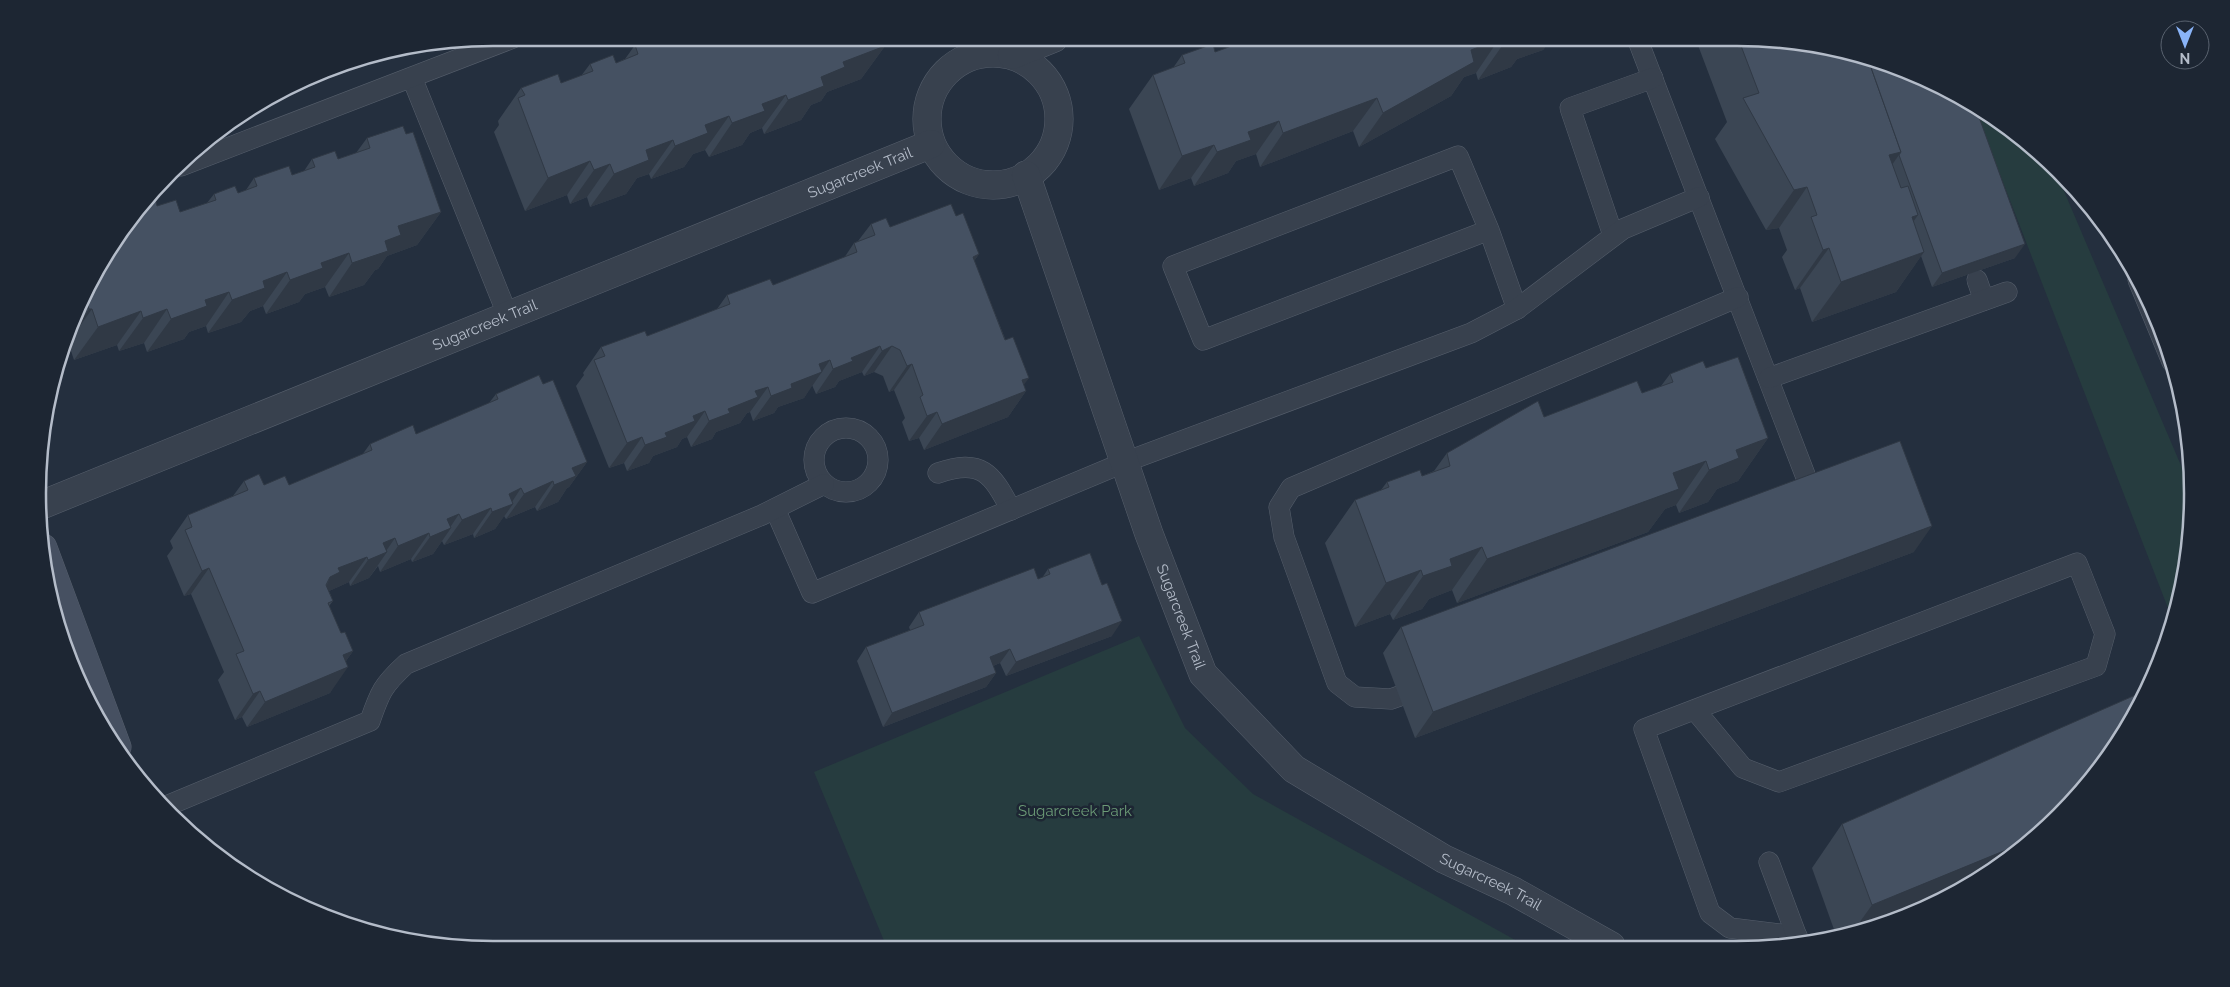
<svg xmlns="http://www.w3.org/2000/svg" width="2230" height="987" font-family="Raleway,sans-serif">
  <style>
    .green { fill: #263c3f }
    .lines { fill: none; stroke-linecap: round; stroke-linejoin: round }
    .lane-casing { stroke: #565f6c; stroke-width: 21 }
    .street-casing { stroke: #565f6c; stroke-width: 29 }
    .secondary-casing { stroke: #565f6c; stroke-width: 29 }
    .lane { stroke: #38414e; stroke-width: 20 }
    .street { stroke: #38414e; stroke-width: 28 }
    .secondary { stroke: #465061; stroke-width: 28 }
    .wall { fill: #3b4654 }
    .shaded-wall { fill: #303945 }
    .building { fill: #455162; stroke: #303945 }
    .labels { text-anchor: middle; stroke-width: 5; stroke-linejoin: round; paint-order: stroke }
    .street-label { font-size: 15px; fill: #b4bcc9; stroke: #1d2633 }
    .park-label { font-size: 15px; fill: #6b9a76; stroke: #1d2633 }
    .rim { fill: none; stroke: #b4bcc9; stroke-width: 2.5 }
  </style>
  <rect width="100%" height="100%" fill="#242f3e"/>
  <!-- green -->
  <g class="green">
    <polygon points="1973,105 2037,151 2055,170 2191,489 2189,553 2173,621"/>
    <polygon points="1139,636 1185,728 1253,794 1526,946 887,948 814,772"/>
  </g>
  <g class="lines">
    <defs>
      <g id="lane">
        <polyline points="1637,38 1809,485"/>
        <polyline points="412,78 508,316"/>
        <polyline points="181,166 513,38"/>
        <polyline points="1489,230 1203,340 1173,266 1458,156 1489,230 1517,309"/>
        <polyline points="1613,235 1570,108 1653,78"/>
        <polyline points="1977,280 1984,300"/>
        <polyline points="2138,280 2172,362"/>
        <polyline points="1769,378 2007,292"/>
        <circle cx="846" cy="460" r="32"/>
        <path d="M938,473C981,458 992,473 1011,510"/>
        <polyline points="775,509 812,593 1125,462 1471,333 1517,309 1623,229 1699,197"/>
        <polyline points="1425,687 1391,699 1355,697 1337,683 1284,537 1279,507 1291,488 1738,297"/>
        <polyline points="1695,710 1743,768 1779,782 2096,666 2105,634 2077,563 1644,729 1710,913 1730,928 1797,936"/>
        <path d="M164,807L370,721C380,692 383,685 406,664L762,515L824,484"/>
        <polyline points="1769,862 1800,945"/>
      </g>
      <g id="street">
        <circle cx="993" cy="119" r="66"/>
        <polyline points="1012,55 1054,38"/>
        <path id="s1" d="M1026,175L1149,534L1203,674L1294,769L1444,859L1513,891L1611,946"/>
        <path id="s2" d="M39,506L931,144"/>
      </g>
      <polyline id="secondary" points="43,548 117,747"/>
    </defs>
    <!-- lane casing -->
    <use href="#lane" class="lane-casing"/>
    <!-- street casing -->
    <use href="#street" class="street-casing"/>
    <!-- secondary casing -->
    <use href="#secondary" class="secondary-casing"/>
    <!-- lane -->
    <use href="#lane" class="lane"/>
    <!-- street -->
    <use href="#street" class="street"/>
    <!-- secondary -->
    <use href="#secondary" class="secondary"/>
  </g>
  <!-- wall -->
  <g class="wall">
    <polygon points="1234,38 1552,38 1543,50 1517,59 1511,67 1478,80 1476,73 1464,77 1451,96 1359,147 1353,131 1260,167 1256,154 1236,161 1228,173 1194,186 1191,178 1159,190 1129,109 1153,75 1173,68 1182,55 1215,52 1227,48"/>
    <polygon points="1698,38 1737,38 1883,62 2015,258 1932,287 1921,256 1896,292 1812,322 1800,288 1795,290 1782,257 1787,250 1779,228 1766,230 1715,139 1727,122 1696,40"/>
    <polygon points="673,40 885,46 861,79 827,92 821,101 811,105 801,120 764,134 762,128 750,133 742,145 709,157 705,150 693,154 684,167 651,179 649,174 637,178 626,194 590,207 587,197 570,204 567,195 525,211 494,132 499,125 498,121 521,88 561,83 581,76 590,64 616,63 625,59 635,45"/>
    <polygon points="406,134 441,212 417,245 387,256 378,269 375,270 364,285 329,297 325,287 305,294 299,302 266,314 263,306 250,311 241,322 208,333 206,326 189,332 184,339 147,352 144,343 119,351 117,345 74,360 69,345 98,266 157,206 180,212 207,203 214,194 238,193 246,190 254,178 292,175 304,171 312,159 338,159 356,153 367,138"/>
    <polygon points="956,216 979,254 974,261 1026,391 1008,417 924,450 919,438 909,441 902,422 905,418 894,390 889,392 883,376 874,372 864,376 862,372 839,381 835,387 816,394 812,385 804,398 778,407 774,413 753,421 750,412 747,413 740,423 716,432 712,439 691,447 687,437 682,439 677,447 653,456 649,463 627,471 624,463 609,468 576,386 584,375 583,373 601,347 647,336 717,309 727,295 773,285 844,258 854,243 858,241 871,224 890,227"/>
    <polygon points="1706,368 1768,438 1738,481 1717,489 1708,502 1679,513 1676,505 1665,509 1648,532 1457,603 1452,590 1429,599 1422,609 1393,620 1390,614 1355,627 1325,543 1355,500 1381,490 1387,482 1422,476 1434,471 1447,453 1544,417 1642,393 1661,386 1670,374"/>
    <polygon points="543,384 587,462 569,487 567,488 558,502 537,511 535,507 506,519 504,516 495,529 474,538 473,534 444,545 442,541 433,554 412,562 411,559 380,572 378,566 369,578 350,586 349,582 329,591 333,601 329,606 341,633 353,651 346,661 330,693 247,727 242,717 235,720 218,680 224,672 191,594 184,596 167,556 173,548 170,541 188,515 233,496 244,481 264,485 289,485 362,455 370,444 416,434 489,403 496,394"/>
    <polygon points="1914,552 1415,738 1383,653 1401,627"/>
    <polygon points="1048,569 1112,636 1006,676 1000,663 993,666 996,673 986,687 883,727 857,661 866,647 910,630 909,627 919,612 1038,579 1042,578"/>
    <polygon points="1842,824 1911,915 1836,935 1812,868"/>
  </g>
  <!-- shaded-wall -->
  <g class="shaded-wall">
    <polygon points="1525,38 1552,38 1543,50 1517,59 1511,67 1478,80 1502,46"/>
    <polygon points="1499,39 1476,73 1464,77 1451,96 1359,147 1383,113 1471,50"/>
    <polygon points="885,46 861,79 827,92 821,101 811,105 801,120 764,134 788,100 843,62"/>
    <polygon points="786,95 762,128 750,133 742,145 709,157 732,123 762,104"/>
    <polygon points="1377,98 1353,131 1260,167 1283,133"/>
    <polygon points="729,116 705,150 693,154 684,167 651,179 675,146 705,125"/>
    <polygon points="1279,121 1256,154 1236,161 1228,173 1194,186 1217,152 1248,132"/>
    <polygon points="673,140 649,174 637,178 626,194 590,207 614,174 646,150"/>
    <polygon points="1214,145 1191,178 1159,190 1182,156"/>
    <polygon points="1901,152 1873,192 1889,155"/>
    <polygon points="590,161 567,195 525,211 548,178"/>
    <polygon points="610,164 587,197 570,204 594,170"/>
    <polygon points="1807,187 1779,228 1766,230 1794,190"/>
    <polygon points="441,212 417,245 387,256 378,269 375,270 364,285 329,297 352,263 398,226"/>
    <polygon points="1918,215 1890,255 1912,217"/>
    <polygon points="2025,244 2015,258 1932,287 1942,273"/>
    <polygon points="1829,248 1800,288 1795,290 1823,250"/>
    <polygon points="1924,252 1896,292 1812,322 1841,282"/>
    <polygon points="349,253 325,287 305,294 299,302 266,314 290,280 321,263"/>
    <polygon points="979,254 961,280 973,257"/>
    <polygon points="287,272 263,306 250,311 241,322 208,333 232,300 263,281"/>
    <polygon points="229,292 206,326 189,332 184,339 147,352 171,319 205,300"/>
    <polygon points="89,309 92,309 72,337 74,330"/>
    <polygon points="167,309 144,343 119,351 143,318"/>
    <polygon points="141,311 117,345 74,360 98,327"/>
    <polygon points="880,346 862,372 839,381 835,387 816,394 833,369 851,358"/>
    <polygon points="892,346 874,372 864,376 882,351"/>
    <polygon points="830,360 804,398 778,407 774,413 753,421 771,396 791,384 819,364"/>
    <polygon points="912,364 894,390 889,392 907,366"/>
    <polygon points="1029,378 1017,394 1026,391 1008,417 924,450 942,424 1022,380"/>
    <polygon points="768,387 750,412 747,413 740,423 716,432 712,439 691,447 709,421 755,391"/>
    <polygon points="705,411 687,437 682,439 677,447 653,456 649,463 627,471 645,445 693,416"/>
    <polygon points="937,412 919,438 909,441 927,416"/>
    <polygon points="642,437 624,463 609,468 627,443"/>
    <polygon points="1768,438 1738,481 1717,489 1708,502 1679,513 1709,470 1736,450"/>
    <polygon points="1706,461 1676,505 1665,509 1648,532 1457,603 1487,559 1673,473"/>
    <polygon points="587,462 569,487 567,488 558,502 537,511 554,485 572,468"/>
    <polygon points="553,481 535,507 506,519 524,494"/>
    <polygon points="521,488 510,505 513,504 495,529 474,538 492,512 509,494"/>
    <polygon points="491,508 473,534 444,545 462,520"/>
    <polygon points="459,514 449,529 451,528 433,554 412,562 430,537 447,519"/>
    <polygon points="1932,526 1914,552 1415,738 1433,712"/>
    <polygon points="429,533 411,559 380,572 398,546"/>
    <polygon points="395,538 384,554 387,552 369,578 350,586 368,560 383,543"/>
    <polygon points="1482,547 1452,590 1429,599 1422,609 1393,620 1423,576 1450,559"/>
    <polygon points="367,557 349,582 327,592 322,598 330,577 338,568"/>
    <polygon points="209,568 191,594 184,596 202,571"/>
    <polygon points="1421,570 1390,614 1355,627 1386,583"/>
    <polygon points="1122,621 1112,636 1006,676 1016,662"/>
    <polygon points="1010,649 1000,663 980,671 990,657"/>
    <polygon points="353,651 339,671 348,667 330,693 247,727 265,702 343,655"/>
    <polygon points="996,673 986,687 883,727 892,713"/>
    <polygon points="260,691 242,717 235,720 253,694"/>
    <polygon points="2028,841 2014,855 1911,915 1854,930 1872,905"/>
  </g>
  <!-- building -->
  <g class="building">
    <polygon points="655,38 672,38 673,40 679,38 882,38 885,46 843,62 845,67 821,77 824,86 788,100 786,95 762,104 765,111 732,123 729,116 705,125 708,133 675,146 673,140 646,150 649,160 614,174 610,164 594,170 590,161 548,178 518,98 525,95 521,88 558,74 561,83 593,71 590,64 613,55 616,63 638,54 635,45"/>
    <polygon points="1247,38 1525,38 1502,46 1499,39 1471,50 1474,62 1383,113 1377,98 1283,133 1279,121 1248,132 1251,140 1217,152 1214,145 1182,156 1153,75 1185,63 1182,55 1213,44 1215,52 1248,40"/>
    <polygon points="1738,38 1868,59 1901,152 1889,155 1901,188 1908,186 1918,215 1912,217 1924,252 1841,282 1829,248 1823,250 1811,217 1817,215 1807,187 1794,190 1743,98 1759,93"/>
    <polygon points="1868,59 1883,62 1965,99 1975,106 2025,244 1942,273 1899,155 1901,152"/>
    <polygon points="403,126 406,134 413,132 441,212 398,226 401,235 385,241 388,251 352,263 349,253 321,263 323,268 290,280 287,272 263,281 265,288 232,300 229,292 205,300 207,306 171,319 167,309 143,318 141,311 98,327 92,309 89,309 86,300 98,266 155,197 157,206 176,200 180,212 216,200 214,194 235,186 238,193 257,186 254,178 289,166 292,175 315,167 312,159 335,151 338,159 370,148 367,138"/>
    <polygon points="951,204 956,216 963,213 979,254 973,257 1005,340 1013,337 1029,378 1022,380 1026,391 942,424 937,412 927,416 920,397 923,395 912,364 907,366 900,350 892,346 882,351 880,346 851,358 853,361 833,369 830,360 819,364 822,372 791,384 792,388 771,396 768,387 755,391 758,397 728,409 730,413 709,421 705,411 693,416 695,421 665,433 667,437 645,445 642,437 627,443 594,360 605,356 601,347 645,331 647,336 730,304 727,295 770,279 773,285 857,252 854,243 875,235 871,224 886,218 890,227"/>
    <polygon points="1738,357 1768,438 1736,450 1739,458 1709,470 1706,461 1673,473 1679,489 1487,559 1482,547 1450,559 1452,566 1423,576 1421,570 1386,583 1355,500 1389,487 1387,482 1420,470 1422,476 1450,466 1447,453 1538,401 1544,417 1637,381 1642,393 1673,382 1670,374 1703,361 1706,368"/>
    <polygon points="539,375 543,384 553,380 587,462 572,468 576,476 554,485 553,481 524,494 521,488 509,494 513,504 492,512 491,508 462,520 459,514 447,519 451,528 430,537 429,533 398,546 395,538 383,543 387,552 368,560 367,557 338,568 340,572 330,577 326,585 333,601 328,603 341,633 345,632 353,651 343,655 348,667 265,702 260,691 253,694 236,654 244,651 209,568 202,571 185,530 192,527 188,515 248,490 244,481 259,474 264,485 285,476 289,485 372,450 370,444 413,425 416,434 498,399 496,394"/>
    <polygon points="1900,441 1932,526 1433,712 1401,627"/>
    <polygon points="1090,553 1102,585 1107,583 1122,621 1016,662 1010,649 990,657 996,673 892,713 866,647 924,625 919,612 1034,568 1038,579 1050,574 1048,569"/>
    <polygon points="2140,693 2098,771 2028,841 1872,905 1842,824"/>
  </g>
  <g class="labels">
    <!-- street labels -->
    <g class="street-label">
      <text dy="5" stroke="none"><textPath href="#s2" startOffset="886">Sugarcreek Trail</textPath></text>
      <text dy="5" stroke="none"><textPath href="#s2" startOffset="481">Sugarcreek Trail</textPath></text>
      <text dy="5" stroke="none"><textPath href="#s1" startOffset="468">Sugarcreek Trail</textPath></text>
      <text dy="5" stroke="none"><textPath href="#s1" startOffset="888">Sugarcreek Trail</textPath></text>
    </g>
    <!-- park labels -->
    <g class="park-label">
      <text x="1075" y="816">Sugarcreek Park</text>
    </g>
  </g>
  <!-- crop -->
  <path d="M0 0H2230V987H0ZM493 46H1737A447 447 0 0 1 2184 493V494A447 447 0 0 1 1737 941H493A447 447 0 0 1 46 494V493A447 447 0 0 1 493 46Z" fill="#1d2633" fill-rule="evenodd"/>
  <path class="rim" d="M493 46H1737A447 447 0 0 1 2184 493V494A447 447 0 0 1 1737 941H493A447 447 0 0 1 46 494V493A447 447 0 0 1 493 46Z"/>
  <!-- north arrow -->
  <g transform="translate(2185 45) rotate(180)"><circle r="24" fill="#1d2633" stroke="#59626f"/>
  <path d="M0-4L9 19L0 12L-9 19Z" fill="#8ab4f8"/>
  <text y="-8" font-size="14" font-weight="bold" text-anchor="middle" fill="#b4bcc9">N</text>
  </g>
</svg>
